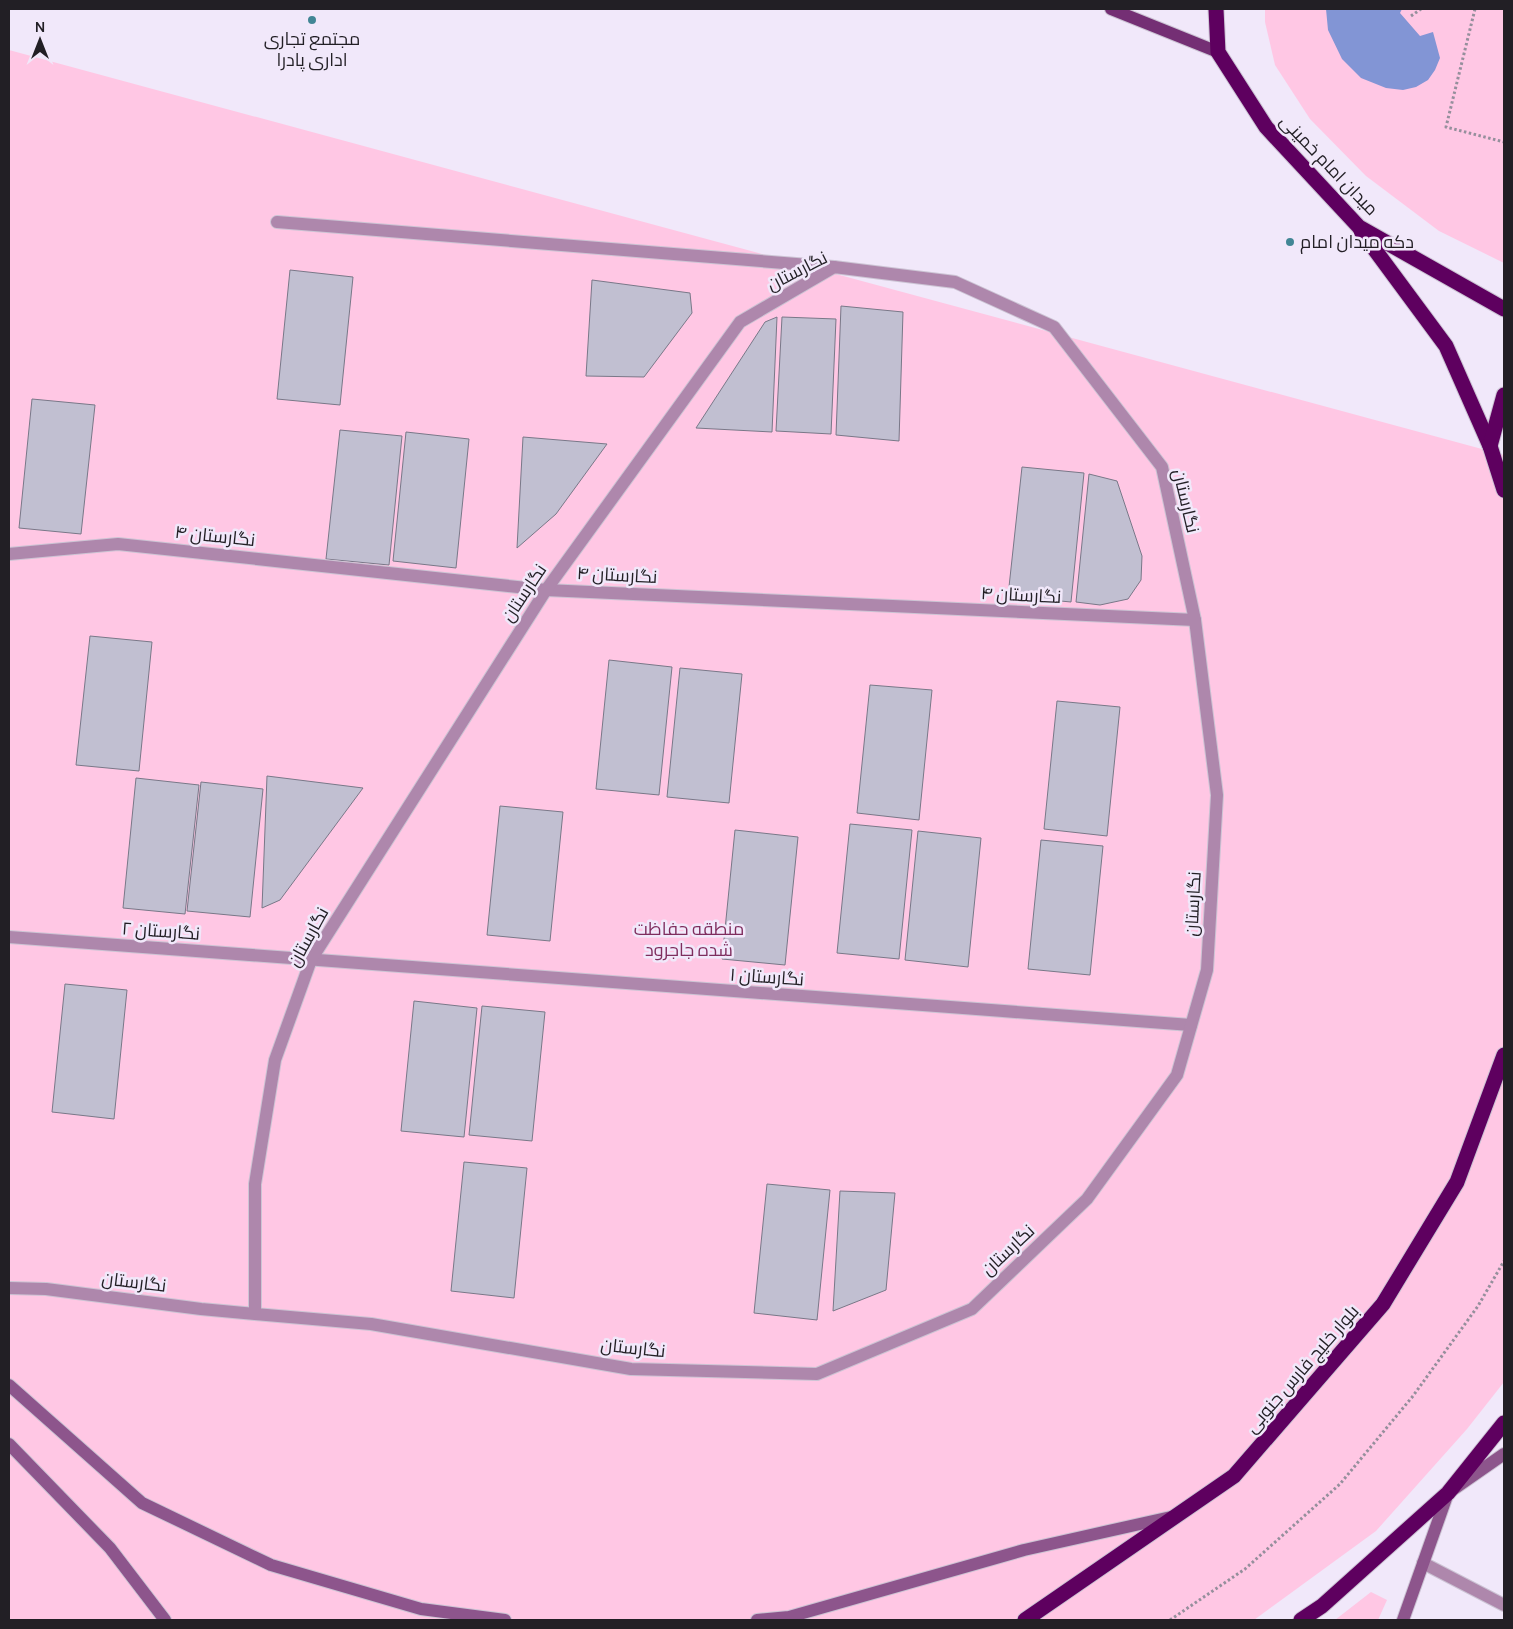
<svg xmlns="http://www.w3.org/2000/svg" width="1513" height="1629" font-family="Manrope,Cairo,sans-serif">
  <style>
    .green { fill: #ffc7e4 }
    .water { fill: #8295d5 }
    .building { fill: #c1bfd1; stroke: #797888 }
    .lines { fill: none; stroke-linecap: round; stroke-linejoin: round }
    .street-casing { stroke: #ccc4d4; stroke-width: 14 }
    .secondary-casing { stroke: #ccc4d4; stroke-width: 14 }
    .primary-casing { stroke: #ccc4d4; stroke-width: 14 }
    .highway-casing { stroke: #ccc4d4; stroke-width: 17 }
    .path { stroke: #958f9c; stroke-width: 3; stroke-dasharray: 2.5 2.5; stroke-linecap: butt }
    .street { stroke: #ae87ac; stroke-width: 12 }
    .secondary { stroke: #8d558c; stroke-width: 12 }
    .primary { stroke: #742f74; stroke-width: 12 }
    .highway { stroke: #5e005f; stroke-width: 15 }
    .poi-dot { fill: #428695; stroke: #f1e8fa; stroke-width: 2 }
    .labels { text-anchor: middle; stroke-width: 5; stroke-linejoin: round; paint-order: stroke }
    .poi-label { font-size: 18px; fill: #221f25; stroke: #f1e8fa }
    .street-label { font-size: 18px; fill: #221f25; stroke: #f1e8fa }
    .park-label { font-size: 18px; fill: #7f2d5e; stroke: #f1e8fa }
  </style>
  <rect width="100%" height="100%" fill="#f1e8fa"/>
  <!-- green -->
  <g class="green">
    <polygon points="1265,9 1504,9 1504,263 1439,231 1366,176 1310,119 1275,65 1265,22"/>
    <polygon points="9,50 1504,455 1504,1382 1467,1429 1376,1531 1254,1620 9,1620"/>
    <polygon points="1371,1592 1387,1600 1378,1620 1335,1620"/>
  </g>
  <!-- water -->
  <polygon class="water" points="1326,9 1402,9 1400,13 1420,36 1433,32 1440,58 1435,70 1428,80 1416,87 1403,90 1386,88 1361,78 1342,59 1328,30"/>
  <!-- building -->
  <g class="building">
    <polygon points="290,270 353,277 340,405 277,399"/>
    <polygon points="592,280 690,293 692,313 644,377 586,376"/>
    <polygon points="841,306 903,312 899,441 836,435"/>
    <polygon points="777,317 772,432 696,428 765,322"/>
    <polygon points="782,317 836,319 831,434 776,431"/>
    <polygon points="32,399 95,405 81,534 19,528"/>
    <polygon points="340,430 402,436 389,565 326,559"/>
    <polygon points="406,432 469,439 456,568 393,561"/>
    <polygon points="523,437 607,444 556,514 517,548"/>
    <polygon points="1022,467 1084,473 1071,602 1008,596"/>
    <polygon points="1089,474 1117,481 1142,556 1141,580 1128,599 1100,605 1076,602"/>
    <polygon points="90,636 152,642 139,771 76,765"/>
    <polygon points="609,660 672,667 659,795 596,789"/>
    <polygon points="680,668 742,674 729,803 667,797"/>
    <polygon points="870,685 932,690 919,820 857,813"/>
    <polygon points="1057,701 1120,707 1107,836 1044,829"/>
    <polygon points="267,776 363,788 280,900 262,908"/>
    <polygon points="136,778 199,785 185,914 123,908"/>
    <polygon points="201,782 263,789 250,917 187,911"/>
    <polygon points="500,806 563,812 550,941 487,935"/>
    <polygon points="850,824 912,830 899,959 837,953"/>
    <polygon points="735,830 798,837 785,965 722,959"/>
    <polygon points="918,831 981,838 968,967 905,960"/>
    <polygon points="1041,840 1103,846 1090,975 1028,969"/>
    <polygon points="65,984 127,990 114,1119 52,1112"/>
    <polygon points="414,1001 477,1008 464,1137 401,1131"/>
    <polygon points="482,1006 545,1012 532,1141 469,1135"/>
    <polygon points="464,1162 527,1168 514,1298 451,1291"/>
    <polygon points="767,1184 830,1190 817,1320 754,1313"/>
    <polygon points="840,1191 895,1193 886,1290 833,1311"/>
  </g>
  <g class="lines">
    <defs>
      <g id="street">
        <polyline points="277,222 834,267"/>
        <polyline points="9,554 118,544 546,590 1195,620"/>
        <polyline points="9,937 1191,1025"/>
        <polyline points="9,1288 46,1289 201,1309 255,1314 371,1324 631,1369 817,1374 972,1309 1087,1199 1177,1075 1207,970 1217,795 1195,620 1162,467 1054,327 955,282 834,267 740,322 546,590 311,960 275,1060 255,1184 255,1314"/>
        <polyline points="1423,1563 1504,1605"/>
      </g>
      <g id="secondary">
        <polyline points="9,1385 142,1503 271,1565 421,1609 505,1620"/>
        <polyline points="9,1444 110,1548 165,1620"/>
        <polyline points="757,1620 789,1617 1024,1550 1171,1517"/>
        <polyline points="1403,1620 1448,1493 1504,1454"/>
      </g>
      <polyline id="primary" points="1111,9 1218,52"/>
      <g id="highway">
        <polyline points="1216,9 1218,52 1266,127 1359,227 1504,309"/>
        <polyline points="1361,231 1446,346 1490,446 1504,490"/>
        <polyline points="1490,446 1504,395"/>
        <polyline points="1025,1620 1234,1476 1383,1304 1457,1182 1504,1055"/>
        <polyline points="1301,1620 1322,1606 1448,1493 1504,1423"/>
      </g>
    </defs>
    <!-- street casing -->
    <use href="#street" class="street-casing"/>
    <!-- secondary casing -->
    <use href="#secondary" class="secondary-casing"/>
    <!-- primary casing -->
    <use href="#primary" class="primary-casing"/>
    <!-- highway casing -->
    <use href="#highway" class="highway-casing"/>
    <!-- path -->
    <g class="path">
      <polyline points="1475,9 1446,127 1504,142"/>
      <polyline points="1411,16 1421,9"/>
      <polyline points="1170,1620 1245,1569 1340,1484 1413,1396 1478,1306 1504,1261"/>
    </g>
    <!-- street -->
    <use href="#street" class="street"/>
    <!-- secondary -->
    <use href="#secondary" class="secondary"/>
    <!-- primary -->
    <use href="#primary" class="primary"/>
    <!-- highway -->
    <use href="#highway" class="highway"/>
  </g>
  <!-- markers -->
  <g class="poi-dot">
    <circle cx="312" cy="20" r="5"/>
    <circle cx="1290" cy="242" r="5"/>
  </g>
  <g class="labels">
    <!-- poi labels -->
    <g class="poi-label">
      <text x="312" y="45">مجتمع تجاری<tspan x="312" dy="21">اداری پادرا</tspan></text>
      <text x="1300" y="248" text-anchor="start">دکه میدان امام</text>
    </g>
    <!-- street labels -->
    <g class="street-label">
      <text transform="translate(1329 165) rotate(46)" y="6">میدان امام خمینی</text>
      <text transform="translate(797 271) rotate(-27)" y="6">نگارستان</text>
      <text transform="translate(1186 501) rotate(77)" y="6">نگارستان</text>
      <text transform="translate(215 536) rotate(6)" y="6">نگارستان ۴</text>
      <text transform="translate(617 575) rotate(3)" y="6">نگارستان ۴</text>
      <text transform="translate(524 593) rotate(-56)" y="6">نگارستان</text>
      <text transform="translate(1021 595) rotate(3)" y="6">نگارستان ۴</text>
      <text transform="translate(1193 904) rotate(-87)" y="6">نگارستان</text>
      <text transform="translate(161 931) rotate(4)" y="6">نگارستان ۲</text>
      <text transform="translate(308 937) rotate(-61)" y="6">نگارستان</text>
      <text transform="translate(767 977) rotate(4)" y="6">نگارستان ۱</text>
      <text transform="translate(1008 1250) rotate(-43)" y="6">نگارستان</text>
      <text transform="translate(134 1282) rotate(7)" y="6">نگارستان</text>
      <text transform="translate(633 1348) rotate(6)" y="6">نگارستان</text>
      <text transform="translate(1302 1369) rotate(-49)" y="6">بلوار خلیج فارس جنوبی</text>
    </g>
    <!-- park labels -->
    <g class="park-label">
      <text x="689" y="935">منطقه حفاظت<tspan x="689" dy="21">شده جاجرود</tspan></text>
    </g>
  </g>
  <!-- border -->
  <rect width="1513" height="1629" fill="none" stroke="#221f25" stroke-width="20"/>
  <!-- north arrow -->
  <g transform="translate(40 40)" stroke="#f1e8fa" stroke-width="4" paint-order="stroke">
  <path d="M0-4L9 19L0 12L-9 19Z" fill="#221f25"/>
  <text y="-8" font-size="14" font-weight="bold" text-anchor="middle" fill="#221f25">N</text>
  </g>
</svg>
